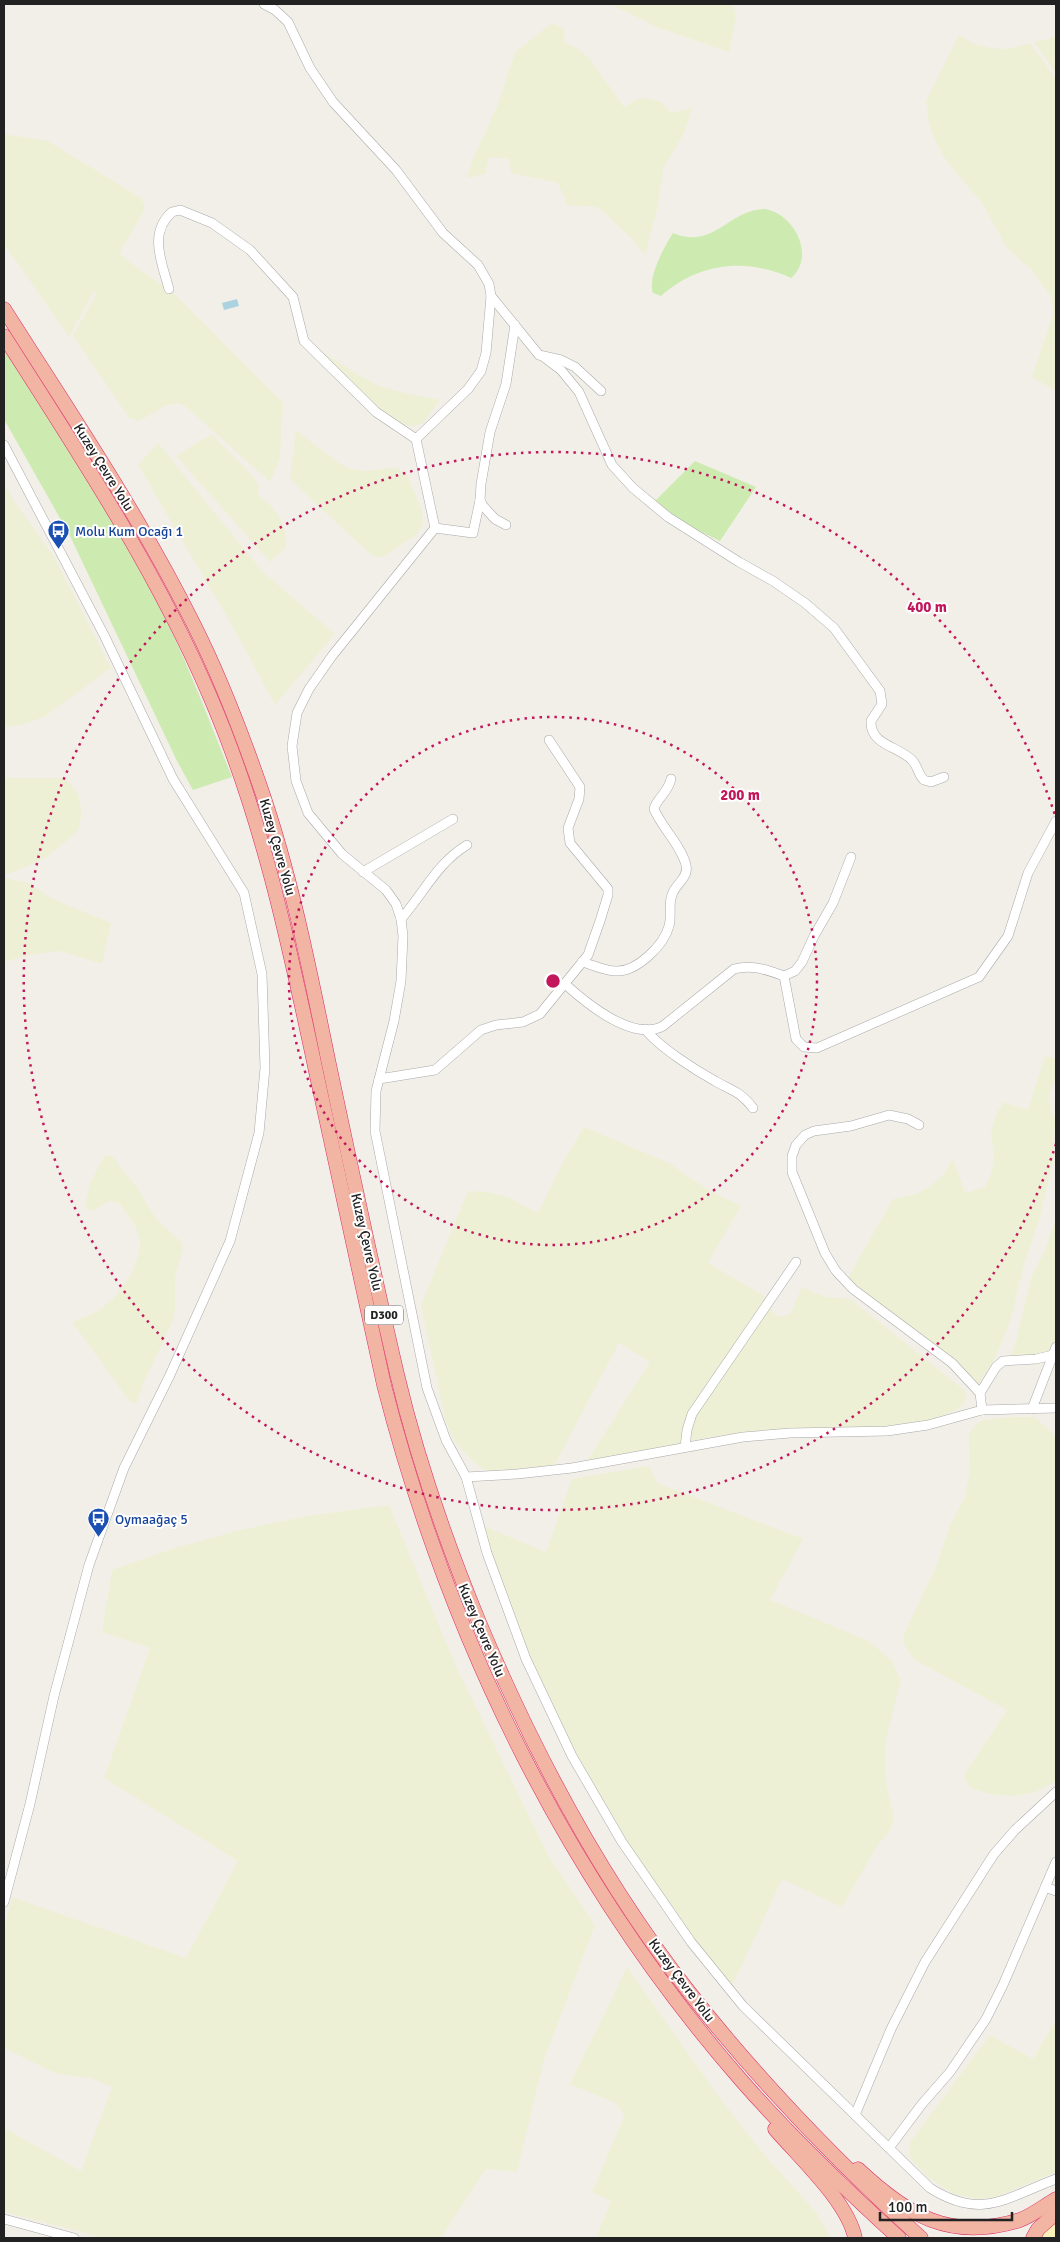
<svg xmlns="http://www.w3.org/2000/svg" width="1060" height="2242" font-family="Signika,sans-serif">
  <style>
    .farmland { fill: #eef0d5 }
    .grass { fill: #cdebb0 }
    .sand { fill: #fff1ba }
    .water { fill: #aad3df }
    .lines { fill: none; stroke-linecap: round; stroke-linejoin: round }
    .minor-casing { stroke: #a9a9a9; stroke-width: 10 }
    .trunk-casing { stroke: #dc2a67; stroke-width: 15 }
    .minor { stroke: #fff; stroke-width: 9 }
    .trunk { stroke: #f2b4a3; stroke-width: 14 }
    .ring { fill: none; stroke: #c2185b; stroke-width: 2.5; stroke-dasharray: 2.5 5 }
    .labels { text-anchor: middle; stroke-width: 4; stroke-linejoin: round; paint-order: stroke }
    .shield { fill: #fff; stroke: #646464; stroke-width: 1 }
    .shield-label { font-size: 12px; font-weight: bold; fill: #222 }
    .street-label { font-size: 14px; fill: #222; stroke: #fff }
    .transit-label { font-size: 14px; fill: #164399; stroke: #fff; text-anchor: start }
    .centre { fill: #c2185b; stroke: #fff; stroke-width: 2.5 }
    .ring-label { font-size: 15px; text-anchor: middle; font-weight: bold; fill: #c2185b; stroke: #fff; stroke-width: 4; stroke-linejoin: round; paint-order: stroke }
  </style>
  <rect width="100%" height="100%" fill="#f2efe9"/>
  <!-- farmland -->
  <g class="farmland">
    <polygon points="610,4 733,4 736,17 729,52 659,28"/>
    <polygon points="552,23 563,28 565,32 564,42 577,48 589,58 624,107 638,99 648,98 661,102 671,113 692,108 684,133 663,169 658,206 645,255 629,236 605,213 596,207 567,205 558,183 511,173 509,159 489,157 485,174 467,178 472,161 498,104 515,52"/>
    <polygon points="959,35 974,44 991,48 1007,49 1030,43 1056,79 1056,391 1032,377 1053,315 1052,298 1031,269 1007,248 982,203 947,162 936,143 929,123 926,101"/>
    <polygon points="1056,35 1056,73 1034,42 1049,39"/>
    <polygon points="4,134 48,141 141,198 144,204 144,211 119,254 178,297 283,403 280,458 270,482 184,405 177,403 165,406 139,421 129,418 73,335 97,293 94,291 69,337 4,244"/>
    <polygon points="326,354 357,374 379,386 413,395 440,400 423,423 415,426 403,425 385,415 322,357"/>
    <polygon points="296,430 339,463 351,469 367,471 396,467 408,476 422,511 423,524 415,536 383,557 376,557 371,555 290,479"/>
    <polygon points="212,435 254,477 259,486 258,494 272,507 280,518 285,532 286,548 270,562 176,456 196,443"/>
    <polygon points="158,443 263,572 335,634 275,705 234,629 138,465"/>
    <polygon points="4,482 14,501 53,555 111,668 44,717 25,724 4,727"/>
    <polygon points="4,778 65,778 78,793 82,813 78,831 47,857 26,867 6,874 6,878 29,883 53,899 111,923 102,964 60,951 24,956 4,962"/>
    <polygon points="1045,1056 1056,1059 1056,1075 1049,1096 1051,1109 1055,1120 1053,1162 1039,1221 1024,1264 1010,1322 993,1362 977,1386 846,1281 893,1199 916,1194 930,1186 944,1174 953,1158 965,1193 985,1187 991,1174 994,1158 991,1132 996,1114 1004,1102 1028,1110"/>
    <polygon points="584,1127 669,1163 707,1189 741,1206 708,1263 763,1295 774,1314 780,1317 790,1314 802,1287 826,1297 850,1299 964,1390 966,1398 963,1405 958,1409 943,1416 919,1423 876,1428 749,1432 711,1437 585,1464 650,1362 619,1343 553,1468 491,1473 478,1466 456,1444 446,1423 421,1305 468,1191 488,1192 508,1197 538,1213 563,1162"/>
    <polygon points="105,1155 112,1156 138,1189 156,1219 180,1241 183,1248 175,1276 175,1309 172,1323 142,1386 137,1403 131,1403 72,1322 98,1311 113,1299 131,1275 139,1253 140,1241 136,1227 120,1204 109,1201 94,1211 88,1209 85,1205 91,1181"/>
    <polygon points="1056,1219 1056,1359 1036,1365 1008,1363 1017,1338 1031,1278 1044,1252"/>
    <polygon points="1013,1417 1035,1417 1056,1437 1056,1781 1035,1792 1016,1796 994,1795 970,1788 964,1777 965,1773 1007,1710 915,1660 905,1647 903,1636 935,1569 950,1525 964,1499 970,1472 969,1434 975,1425 983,1420"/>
    <polygon points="649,1466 657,1483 803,1539 770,1600 869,1641 892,1661 901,1680 885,1743 885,1780 894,1816 891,1829 877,1846 842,1907 782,1879 731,1989 690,1936 631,1848 567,1737 523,1642 481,1525 546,1552 572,1479"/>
    <polygon points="389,1505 455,1664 548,1855 595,1925 544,2060 517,2172 486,2169 441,2238 105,2238 4,2212 4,2134 6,2129 81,2171 112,2087 91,2078 57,2074 4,2048 4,1931 12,1897 186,1958 238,1861 104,1778 150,1648 102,1632 112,1570 175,1548 240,1530 307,1516"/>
    <polygon points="627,1967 719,2097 761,2151 816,2212 831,2238 596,2238 611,2201 592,2192 624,2117 621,2110 615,2103 570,2084"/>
    <polygon points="1056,2020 1056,2172 996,2197 977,2199 954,2194 929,2178 910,2158 909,2150 910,2142 990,2035 1033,2059"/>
  </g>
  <!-- grass -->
  <g class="grass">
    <path d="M764,209C793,212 817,256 791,278C746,257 698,263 661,296L653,293C647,277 665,246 673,233C714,250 728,210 764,209Z"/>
    <path d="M4,348C56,432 112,514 157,602C186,658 208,718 232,777L193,790L177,761L70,536L4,419Z"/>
    <polygon points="695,461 756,487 720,541 695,529 654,502"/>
  </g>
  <!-- sand -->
  <polygon class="sand" points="1056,2217 1056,2238 1037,2238"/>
  <!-- water -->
  <polygon class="water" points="237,299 239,306 224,310 222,303"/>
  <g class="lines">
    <defs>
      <g id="minor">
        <polyline points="264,4 275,10 288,22 310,68 333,102 396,170 443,233 478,265 489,284 491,296 486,353 481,371 468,389 416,439"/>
        <path d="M169,289C162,263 148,233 172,212L180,210L212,223L250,250L293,297L304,341L376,412L416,439L435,528"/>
        <polyline points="491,296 539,355 561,360 575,367 601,391"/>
        <path d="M545,358L561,370L579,392L612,465L633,488L668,517L739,562L773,581L805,603L834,628L880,691L882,704L871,721C870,745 898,746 912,760C918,766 918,775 924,780L931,782L944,777"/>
        <polyline points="4,445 104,635 173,779 244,893 262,974 265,1068 259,1133 230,1241 170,1375 124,1468 89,1565 54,1696 30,1804 4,1902"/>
        <polyline points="506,525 495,519 483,506 480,500 481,484 490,432 506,384 515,325"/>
        <path d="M435,528L332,656L309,689L297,713L292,746L296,781L308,813L342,854L386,890L396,904L401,919L403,936L401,981L394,1021L376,1091L375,1131L427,1388L446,1440L466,1477L487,1553L526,1659L572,1756L622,1842L691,1942L743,2006L930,2188C982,2221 1007,2197 1056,2179"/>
        <polyline points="435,528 473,533 480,500"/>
        <polyline points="363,872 453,819"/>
        <path d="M401,919C424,893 437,863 467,845"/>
        <path d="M582,962C593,965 605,971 616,971C637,972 664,945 669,926C672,916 668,905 672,895C675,884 689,878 686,865C681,845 662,828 654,809C656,799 668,793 671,779"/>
        <polyline points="784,976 795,971 802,962 814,936 833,903 851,857"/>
        <path d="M565,984C586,1003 633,1042 663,1026L734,969C752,964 767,970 784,976L796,1039L804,1047L817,1048L979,977L1008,936L1028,873L1056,821"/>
        <path d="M645,1029C659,1047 695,1070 715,1081C732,1091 740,1091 753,1108"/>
        <polyline points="379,1079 435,1070 481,1030 496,1025 523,1022 540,1014 588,955 600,921 608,895 608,889 570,843 568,828 579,799 580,787 549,740"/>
        <polyline points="919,1125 908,1119 889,1115 851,1126 814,1131 805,1135 796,1145 792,1156 792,1172 825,1253 836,1271 853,1289 952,1363 980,1393 982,1410"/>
        <polyline points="980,1393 996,1367 1003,1361 1036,1359 1053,1355"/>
        <polyline points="1032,1409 1056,1347"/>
        <polyline points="685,1447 687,1430 692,1414 796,1262"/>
        <polyline points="466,1477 517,1474 572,1468 743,1437 790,1433 887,1431 928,1425 982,1410 1056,1408"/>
        <polyline points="1045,1887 1056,1891"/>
        <polyline points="855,2115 891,2029 925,1962 994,1854 1015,1830 1056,1792"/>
        <polyline points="889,2148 922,2104 950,2072 986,2019 1003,1985 1056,1862"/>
        <polyline points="4,2219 74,2238"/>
      </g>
      <g id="trunk">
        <path d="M4,309C70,413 140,516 195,627C221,679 242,734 261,789C292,879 310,972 329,1064C351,1168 373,1271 397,1374C417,1459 446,1542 479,1622C534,1753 601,1880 689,1992C759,2081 837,2162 921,2238"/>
        <path d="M4,336C78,452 155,568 209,694C263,818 290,949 318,1081C340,1183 362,1284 384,1385C449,1639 568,1882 741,2080C790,2136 844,2188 899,2238"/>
        <path d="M775,2129C799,2157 848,2202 855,2238"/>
        <path d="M858,2169C907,2215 950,2242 1020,2220C1033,2215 1044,2206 1056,2199"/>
        <polyline points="1033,2238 1038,2229 1056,2213"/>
      </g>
    </defs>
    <!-- minor casing -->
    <use href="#minor" class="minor-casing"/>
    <!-- trunk casing -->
    <use href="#trunk" class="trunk-casing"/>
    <!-- minor -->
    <use href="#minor" class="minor"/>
    <!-- trunk -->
    <use href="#trunk" class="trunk"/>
  </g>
  <!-- distance rings -->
  <g class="ring">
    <circle cx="553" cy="981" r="264"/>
    <path d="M1056 1144A529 529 0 1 1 1056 818"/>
  </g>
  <!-- icons -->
  <defs>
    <symbol id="bus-pin" viewBox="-11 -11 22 30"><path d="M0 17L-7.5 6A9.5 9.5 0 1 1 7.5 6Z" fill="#1a4fb4" stroke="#fff"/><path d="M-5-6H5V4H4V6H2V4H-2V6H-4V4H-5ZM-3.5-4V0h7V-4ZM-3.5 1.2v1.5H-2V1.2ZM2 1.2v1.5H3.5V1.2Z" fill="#fff"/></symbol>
  </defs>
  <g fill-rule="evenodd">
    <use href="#bus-pin" x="46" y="518" width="25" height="34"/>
    <use href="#bus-pin" x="86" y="1506" width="25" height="34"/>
  </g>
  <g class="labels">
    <!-- shield labels -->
    <rect class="shield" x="365" y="1305.5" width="38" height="19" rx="4"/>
    <g class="shield-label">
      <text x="384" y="1319">D300</text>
    </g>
    <!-- street labels -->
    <g class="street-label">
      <text transform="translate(104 467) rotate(58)" y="5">Kuzey Çevre Yolu</text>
      <text transform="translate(278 847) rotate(74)" y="5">Kuzey Çevre Yolu</text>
      <text transform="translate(367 1242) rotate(77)" y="5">Kuzey Çevre Yolu</text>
      <text transform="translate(482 1630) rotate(67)" y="5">Kuzey Çevre Yolu</text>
      <text transform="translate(682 1980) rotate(53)" y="5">Kuzey Çevre Yolu</text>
    </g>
    <!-- transit labels -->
    <g class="transit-label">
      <text x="75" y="536">Molu Kum Ocağı 1</text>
      <text x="115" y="1524">Oymaağaç 5</text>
    </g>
  </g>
  <circle cx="553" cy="981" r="8" class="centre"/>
  <g class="ring-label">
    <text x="927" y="612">400 m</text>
    <text x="740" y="800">200 m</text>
  </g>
  <!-- border -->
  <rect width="1060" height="2242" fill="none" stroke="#222222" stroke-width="10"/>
  <!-- scale -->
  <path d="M880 2212v8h132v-8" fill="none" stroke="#222222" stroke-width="2.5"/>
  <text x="888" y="2212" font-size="15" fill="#222222" stroke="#ffffff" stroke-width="4" paint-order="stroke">100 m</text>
</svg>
